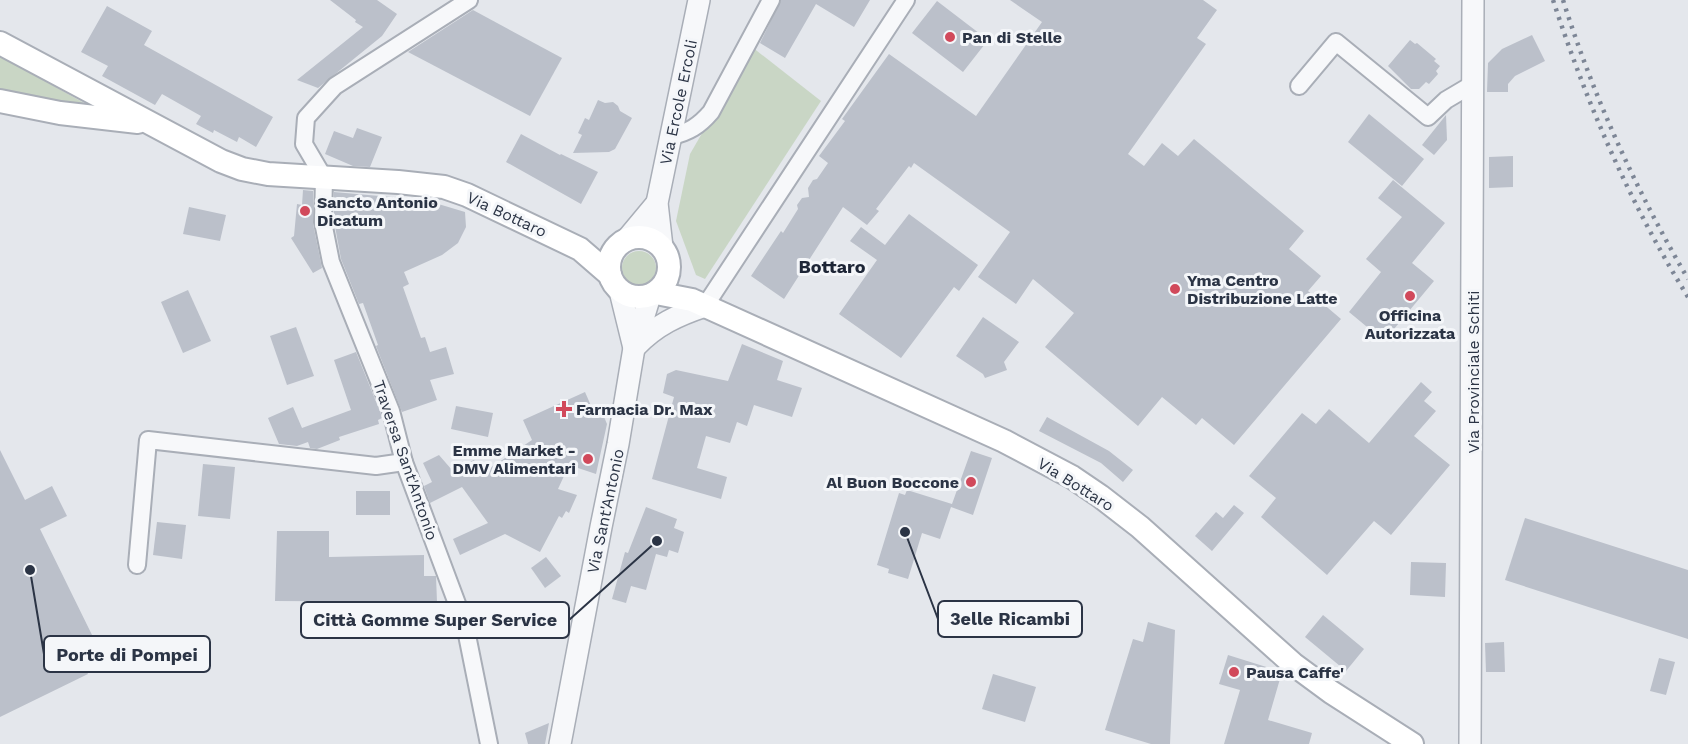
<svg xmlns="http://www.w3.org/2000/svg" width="1688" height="744" font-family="'Work Sans',sans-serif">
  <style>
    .green { fill: #c9d6c5 }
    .building { fill: #bbc0ca }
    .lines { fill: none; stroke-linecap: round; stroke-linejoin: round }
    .minor-casing { stroke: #a9aeb7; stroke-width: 20 }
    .tertiary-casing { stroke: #a9aeb7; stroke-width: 24 }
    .secondary-casing { stroke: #a9aeb7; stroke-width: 26 }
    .minor { stroke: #f7f8fa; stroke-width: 16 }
    .tertiary { stroke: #f7f8fa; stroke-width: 21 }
    .secondary { stroke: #fff; stroke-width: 22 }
    .rail { stroke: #7d8696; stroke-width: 4.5; stroke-dasharray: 3 6; stroke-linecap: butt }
    .poi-dot { fill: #d1495b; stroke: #f4f6f9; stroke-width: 2 }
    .labels { text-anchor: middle; stroke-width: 6; stroke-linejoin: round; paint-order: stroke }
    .poi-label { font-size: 16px; font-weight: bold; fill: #2b3445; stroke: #f4f6f9; text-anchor: start }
    .street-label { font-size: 16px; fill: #2b3445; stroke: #f4f6f9 }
    .neighbourhood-label { font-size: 18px; font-weight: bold; fill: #1d2536; stroke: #f4f6f9 }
    .leader { fill: none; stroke: #2b3445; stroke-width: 2 }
    .callout-dot { fill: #2b3445; stroke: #f4f6f9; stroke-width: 2 }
    .callout { fill: #f4f6f9; stroke: #2b3445; stroke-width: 2 }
    .callout-label { font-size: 18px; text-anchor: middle; font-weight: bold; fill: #2b3445 }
  </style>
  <rect width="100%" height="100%" fill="#e4e7ec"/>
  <!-- green -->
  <g class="green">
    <polygon points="752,47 821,101 705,279 696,275 676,221 690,154"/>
    <polygon points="0,56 93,108 0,94"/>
    <circle cx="639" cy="268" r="17"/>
  </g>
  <!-- building -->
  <g class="building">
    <polygon points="330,0 377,0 397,14 382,36 318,88 297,80 363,27 355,22 356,20"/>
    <polygon points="781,0 870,0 854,27 816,4 785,58 760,43"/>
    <polygon points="1010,0 1203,0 1217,10 1197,38 1206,44 1128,154 1144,166 1162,143 1178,156 1194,139 1304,231 1289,249 1321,276 1308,291 1341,319 1234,445 1202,418 1196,425 1162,397 1138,426 1045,347 1074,313 1033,279 1016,304 978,277 1010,232 914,163 911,168 909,166 876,209 879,211 867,225 843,207 784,299 751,276 781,231 783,233 798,209 797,205 802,198 809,197 808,188 813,180 817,179 828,163 819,156 845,121 842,119 889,54 976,116 1042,22"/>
    <polygon points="937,1 988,40 963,72 912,33"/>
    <polygon points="107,6 152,31 144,45 273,117 256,147 239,137 237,142 214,130 213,133 196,124 201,116 162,94 155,105 102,76 108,66 81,52"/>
    <polygon points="473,10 562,58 530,116 408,52"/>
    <polygon points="1532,35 1545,61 1515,76 1508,84 1508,92 1487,92 1488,63 1502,49"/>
    <polygon points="1410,40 1415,44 1417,43 1436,59 1434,61 1440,66 1436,71 1438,74 1429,84 1426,82 1419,89 1411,89 1388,66"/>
    <polygon points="598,100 605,103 613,102 618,106 620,111 632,118 615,149 609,152 573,153 582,135 578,133 585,118 589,120"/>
    <polygon points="1369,114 1424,159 1402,186 1348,142"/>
    <polygon points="1446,115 1447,140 1434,155 1422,145"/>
    <polygon points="357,128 382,137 370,167 353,166 325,154 334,131 353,138"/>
    <polygon points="521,134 560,155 561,154 598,172 581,204 506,162"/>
    <polygon points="1513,156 1513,187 1489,188 1489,157"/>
    <polygon points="1393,180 1445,223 1412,263 1434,281 1384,341 1349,312 1381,272 1366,259 1402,217 1378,198"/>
    <polygon points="303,190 313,191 313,224 322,268 313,273 291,238 294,236 297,204 302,205"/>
    <polygon points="334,192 425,200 465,212 466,227 458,243 442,255 404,272 409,284 403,287 421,338 425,337 430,352 446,347 454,374 430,380 437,400 402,412 376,346 378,345 363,303 359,304 341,259 334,221"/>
    <polygon points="189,207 226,215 220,241 183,234"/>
    <polygon points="909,214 978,265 959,291 954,287 901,358 839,314 877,260 850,241 861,227 885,245"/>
    <polygon points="188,290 211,341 183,353 161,302"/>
    <polygon points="983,317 1019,342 1004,362 1007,370 985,378 983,374 956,356"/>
    <polygon points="296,327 314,376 287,385 270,336"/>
    <polygon points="742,344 783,361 777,380 802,388 792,417 754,405 747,426 737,422 730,443 706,436 697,468 727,477 721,499 652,479 674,397 663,393 667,374 676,370 728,381"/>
    <polygon points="356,352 381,414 382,418 378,420 379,424 339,437 340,440 317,449 310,448 308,442 297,446 279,444 268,418 293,407 302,428 351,410 334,360"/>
    <polygon points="1421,382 1432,392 1424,401 1436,411 1414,436 1450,465 1391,535 1374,521 1327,575 1261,517 1276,498 1249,476 1302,413 1316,424 1329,409 1369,443"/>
    <polygon points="585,392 595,415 602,412 607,424 596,474 569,465 558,489 577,495 569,513 566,511 562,518 559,516 540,552 505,534 460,555 453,539 488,523 462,487 430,503 424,486 432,482 423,463 439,455 452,470 474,460 481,474 532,440 523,420"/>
    <polygon points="456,406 493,413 488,437 451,429"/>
    <polygon points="1047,417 1109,451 1133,470 1123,482 1101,463 1039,431"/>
    <polygon points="0,450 25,500 52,486 67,516 40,529 93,637 74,646 88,674 0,717"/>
    <polygon points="971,451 992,458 973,515 951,507 940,539 922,533 908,579 888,573 889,569 877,565 899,493 905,495 907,490 952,504"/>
    <polygon points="203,464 235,467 230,519 198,516"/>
    <rect x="356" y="491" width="34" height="24"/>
    <polygon points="1234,505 1244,513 1212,551 1195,536 1216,512 1223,518"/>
    <polygon points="646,507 677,519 674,528 684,532 678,553 669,550 667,557 656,554 646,590 631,586 626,603 612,599 625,552 628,553"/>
    <polygon points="1525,518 1688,570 1688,639 1505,580"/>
    <polygon points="157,522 186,525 182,559 153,555"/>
    <polygon points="277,531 329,531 329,557 424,555 424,576 436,576 437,602 275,601"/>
    <polygon points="546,557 561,576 545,588 531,568"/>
    <polygon points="1411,562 1446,563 1445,597 1410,595"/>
    <polygon points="1323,615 1364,649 1346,671 1305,637"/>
    <polygon points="1148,622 1175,630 1170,744 1151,744 1105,730 1133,639 1143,642"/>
    <polygon points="1504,642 1505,672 1486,672 1485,643"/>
    <polygon points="1228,655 1282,672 1268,720 1312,733 1309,744 1224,744 1240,690 1219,684"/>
    <polygon points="1659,658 1675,662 1666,695 1650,691"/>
    <polygon points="993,674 1036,687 1025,722 982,709"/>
    <polygon points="549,723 545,744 528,744 525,733"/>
  </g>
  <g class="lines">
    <defs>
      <g id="minor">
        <polyline points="469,0 335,86 306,118 304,144 324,178 323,222 331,262 391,411 404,462 465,625 489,744"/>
        <polyline points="1299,86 1336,42 1428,117 1446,100 1473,84"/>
        <path d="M672,136C689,132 699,126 711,112L771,0"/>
        <polyline points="705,306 906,0"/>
        <polyline points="137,565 148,440 376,466 404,462"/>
      </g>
      <g id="tertiary">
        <polyline points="627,239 657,203"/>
        <polyline points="662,247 657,203 699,0"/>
        <polyline points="620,291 634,348"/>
        <path d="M636,346C656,325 678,315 705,306"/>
        <polyline points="560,744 601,527 618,444 634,348 650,296"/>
        <polyline points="1470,744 1473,0"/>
      </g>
      <g id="secondary">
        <polyline points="0,43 221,161 242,169 268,174 398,182 444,187 467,195 580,249 610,275"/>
        <polyline points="0,101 60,113 138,122"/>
        <circle cx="639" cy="267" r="30"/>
        <polyline points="656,293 692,300 1004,441 1072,477 1100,496 1140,527 1293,664 1331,692 1412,744"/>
      </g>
    </defs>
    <!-- minor casing -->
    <use href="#minor" class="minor-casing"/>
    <!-- tertiary casing -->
    <use href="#tertiary" class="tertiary-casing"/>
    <!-- secondary casing -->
    <use href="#secondary" class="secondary-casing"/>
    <!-- minor -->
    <use href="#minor" class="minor"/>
    <!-- tertiary -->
    <use href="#tertiary" class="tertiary"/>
    <!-- secondary -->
    <use href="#secondary" class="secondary"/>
    <!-- rail -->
    <g class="rail">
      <path d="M1553,0C1587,104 1630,204 1688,297"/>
      <path d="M1563,0C1594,98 1636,190 1688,279"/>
    </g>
  </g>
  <!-- markers -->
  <g class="poi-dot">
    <circle cx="950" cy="37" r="6"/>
    <circle cx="305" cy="211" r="6"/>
    <circle cx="1175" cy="289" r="6"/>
    <circle cx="1410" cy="296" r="6"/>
    <path d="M561 400h6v6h6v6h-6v6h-6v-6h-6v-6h6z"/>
    <circle cx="588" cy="459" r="6"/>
    <circle cx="971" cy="482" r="6"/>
    <circle cx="1234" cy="672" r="6"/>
  </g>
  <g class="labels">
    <!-- poi labels -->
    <g class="poi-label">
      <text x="962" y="43">Pan di Stelle</text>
      <text x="317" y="208">Sancto Antonio<tspan x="317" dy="18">Dicatum</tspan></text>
      <text x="1187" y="286">Yma Centro<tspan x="1187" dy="18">Distribuzione Latte</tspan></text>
      <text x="1410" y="321" text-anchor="middle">Officina<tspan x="1410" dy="18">Autorizzata</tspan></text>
      <text x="576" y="415">Farmacia Dr. Max</text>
      <text x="576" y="456" text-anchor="end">Emme Market -<tspan x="576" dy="18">DMV Alimentari</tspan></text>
      <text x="959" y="488" text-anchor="end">Al Buon Boccone</text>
      <text x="1246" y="678">Pausa Caffe'</text>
    </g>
    <!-- street labels -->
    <g class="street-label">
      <text transform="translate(678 102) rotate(-78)" y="6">Via Ercole Ercoli</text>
      <text transform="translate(507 214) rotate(25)" y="6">Via Bottaro</text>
      <text transform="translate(1473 372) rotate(-90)" y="6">Via Provinciale Schiti</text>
      <text transform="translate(406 460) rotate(71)" y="6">Traversa Sant'Antonio</text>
      <text transform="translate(1076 484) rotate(32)" y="6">Via Bottaro</text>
      <text transform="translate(605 511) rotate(-78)" y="6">Via Sant'Antonio</text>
    </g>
    <!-- neighbourhood labels -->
    <g class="neighbourhood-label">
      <text x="832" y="273">Bottaro</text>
    </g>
  </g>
  <!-- callouts -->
  <path class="leader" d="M905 532L938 619M657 541L569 620M30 570L44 654"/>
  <g class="callout-dot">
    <circle cx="905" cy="532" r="6"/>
    <circle cx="657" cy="541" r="6"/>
    <circle cx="30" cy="570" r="6"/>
  </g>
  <g class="callout">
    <rect x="938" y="601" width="144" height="36" rx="6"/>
    <rect x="301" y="602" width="268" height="36" rx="6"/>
    <rect x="44" y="636" width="166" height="36" rx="6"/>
  </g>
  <g class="callout-label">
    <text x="1010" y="625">3elle Ricambi</text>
    <text x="435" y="626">Città Gomme Super Service</text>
    <text x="127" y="661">Porte di Pompei</text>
  </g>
</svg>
